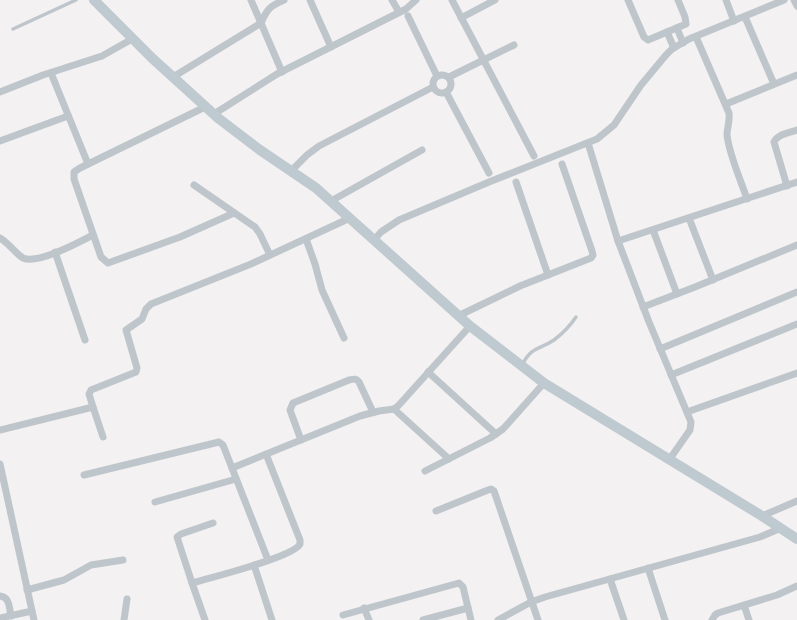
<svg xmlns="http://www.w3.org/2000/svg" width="797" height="620" font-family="'Source Sans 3',sans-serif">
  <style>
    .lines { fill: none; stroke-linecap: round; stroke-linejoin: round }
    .lane { stroke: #bec6cc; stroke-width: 3.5 }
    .street { stroke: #bec6cc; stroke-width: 7 }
    .secondary { stroke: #bfc9d0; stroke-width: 10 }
  </style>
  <rect width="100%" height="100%" fill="#f3f1f1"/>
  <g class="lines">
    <!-- lane -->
    <g class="lane">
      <polyline points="13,29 76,0"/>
      <path d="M522,365C532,346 539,350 554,340C562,334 570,326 576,317"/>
    </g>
    <!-- street -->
    <g class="street">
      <polyline points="251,0 282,72"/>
      <polyline points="310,0 331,47"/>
      <polyline points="392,0 399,12"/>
      <polyline points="452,0 534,156"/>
      <polyline points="628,0 644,37 648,40 686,24 685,17 678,0"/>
      <polyline points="726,0 734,21"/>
      <polyline points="794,0 797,6"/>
      <polyline points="408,16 437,76"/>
      <polyline points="745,17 774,84"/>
      <polyline points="461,18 495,0"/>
      <polyline points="677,28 683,43"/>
      <polyline points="667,32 674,48"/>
      <path d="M696,37L729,113C730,121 727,128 727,135C729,154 741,181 747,199"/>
      <polyline points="51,73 88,164"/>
      <circle cx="442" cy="84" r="9"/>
      <path d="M173,77L261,23C267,9 270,6 284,0"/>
      <polyline points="449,77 514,45"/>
      <polyline points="0,92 43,75 102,56 132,39"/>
      <polyline points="446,92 489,173"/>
      <polyline points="726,104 797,75"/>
      <polyline points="205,107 80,168 74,172 74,179 101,257 108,263 180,237 234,213"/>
      <polyline points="214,114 277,74 406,9 416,0"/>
      <polyline points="0,141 68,116"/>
      <polyline points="588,143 618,241 649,322 691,422 690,430 669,460"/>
      <polyline points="291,171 307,155 319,146 433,87"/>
      <polyline points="516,182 548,275"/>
      <polyline points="194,185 255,227 260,234 270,255"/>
      <path d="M787,186L774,142C778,134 789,133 797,130"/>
      <polyline points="331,201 422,150"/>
      <polyline points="689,218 713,280"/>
      <polyline points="653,230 677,294"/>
      <path d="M0,238C9,243 16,254 23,258C38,265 79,242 93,235"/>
      <polyline points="306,239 315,264 322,290 344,338"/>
      <polyline points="374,240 381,232 399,220 489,182 597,139 614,125 641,85 666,55 672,49 689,39 784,0"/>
      <polyline points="618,241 797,182"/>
      <polyline points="55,252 85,340"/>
      <polyline points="643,307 695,287 797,245"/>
      <polyline points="458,316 520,286 591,258 593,255 592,251 562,164"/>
      <polyline points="660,349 797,292"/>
      <polyline points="428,372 496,434"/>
      <polyline points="671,375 797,324"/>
      <polyline points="93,407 103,437"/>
      <polyline points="394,409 449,459"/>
      <polyline points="687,412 797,373"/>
      <polyline points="0,430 93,407 89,394 91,390 136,372 137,368 126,330 142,319 146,309 151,304 251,264 350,218"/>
      <path d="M301,440L290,410L293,403L349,380C354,379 356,378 359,382L373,412"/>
      <polyline points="0,464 34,620"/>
      <polyline points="232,468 268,560"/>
      <polyline points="425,471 490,438 503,429 544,383"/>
      <polyline points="84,475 219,442 223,445 232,468 360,416 379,411 394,409 398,406 470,326"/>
      <polyline points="155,502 236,479"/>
      <polyline points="436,511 488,490 491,489 494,491 538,620"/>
      <polyline points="762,516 797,501"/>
      <polyline points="254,565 272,620"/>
      <polyline points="648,568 665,620"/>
      <polyline points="610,579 624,620"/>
      <polyline points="192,583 177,537 181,534 213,523"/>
      <polyline points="27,590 64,580 91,565 123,560"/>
      <path d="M0,596C10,597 9,608 11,616"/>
      <polyline points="744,605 749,620"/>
      <polyline points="364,608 369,620"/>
      <polyline points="343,615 459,583 463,587 471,620"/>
      <polyline points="0,618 32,611"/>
      <polyline points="124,620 127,599"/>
      <path d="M205,620L192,583C209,578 294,557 300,544V540L266,454"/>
      <polyline points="423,620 468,608"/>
      <polyline points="498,620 531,602 545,597 760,537 781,528"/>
      <polyline points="712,620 715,615 718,613 777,595 797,586"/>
    </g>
    <!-- secondary -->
    <polyline class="secondary" points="94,0 152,58 218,118 260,150 316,188 470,326 544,383 762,516 797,539"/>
  </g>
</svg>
